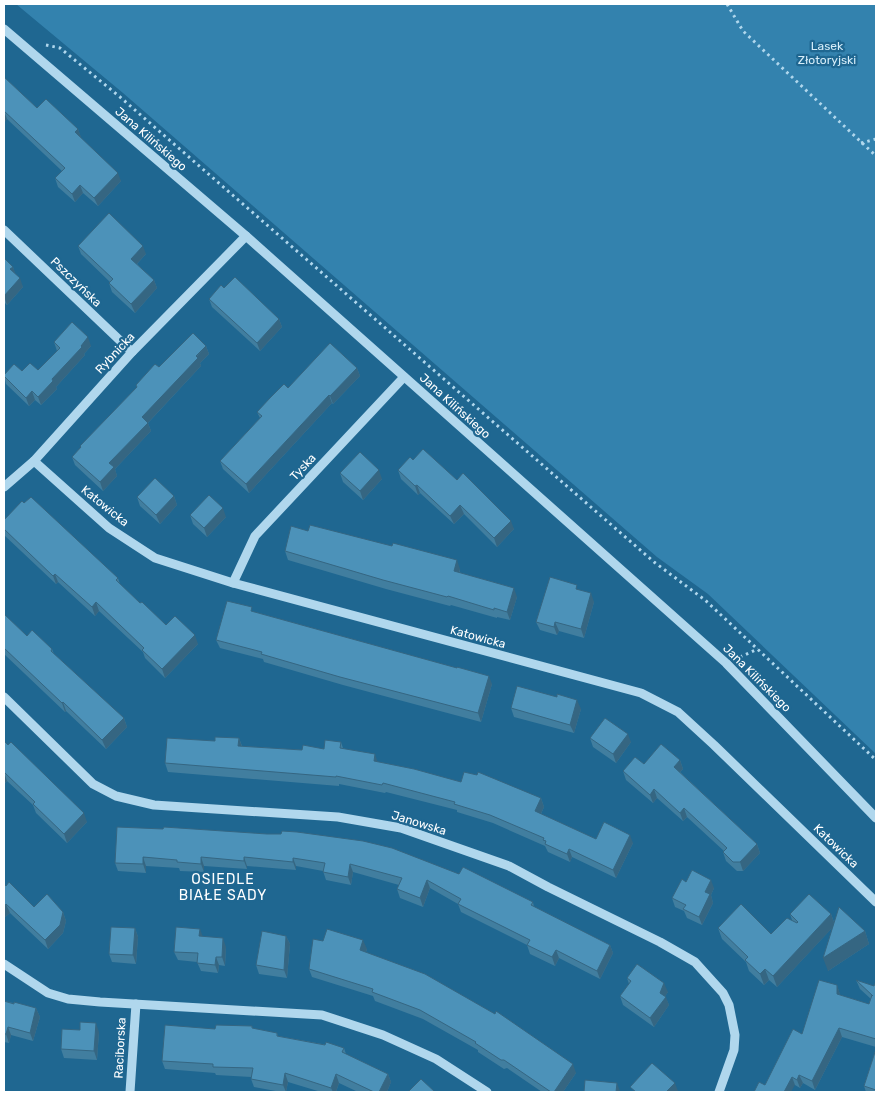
<svg xmlns="http://www.w3.org/2000/svg" width="880" height="1096" font-family="Rubik,sans-serif">
  <style>
    .green { fill: #3382ae }
    .lines { fill: none; stroke-linecap: round; stroke-linejoin: round }
    .path { stroke: #b0d7ed; stroke-width: 3; stroke-dasharray: 2.5 4; stroke-linecap: butt }
    .minor { stroke: #b0d7ed; stroke-width: 9 }
    .wall { fill: #417e9f }
    .shaded-wall { fill: #356682 }
    .building { fill: #4c92b9; stroke: #356682 }
    .labels { text-anchor: middle; stroke-width: 4.5; stroke-linejoin: round; paint-order: stroke }
    .park-label { font-size: 12px; fill: #d5edf9; stroke: #1f6791 }
    .street-label { font-size: 12px; fill: #fff; stroke: #1f6791 }
    .neighbourhood-label { font-size: 14px; letter-spacing: 1px; fill: #fff; stroke: #1f6791 }
  </style>
  <rect width="100%" height="100%" fill="#1f6791"/>
  <!-- green -->
  <polygon class="green" points="16,4 876,4 876,754 708,594 657,557 123,93"/>
  <g class="lines">
    <!-- path -->
    <g class="path">
      <polyline points="727,4 743,31 876,156"/>
      <polyline points="46,45 60,48 120,97 654,562 705,600 876,760"/>
      <polyline points="861,143 876,139"/>
      <polyline points="740,657 758,649"/>
    </g>
    <!-- minor -->
    <g class="minor">
      <polyline points="4,29 246,236 726,663 876,818"/>
      <polyline points="4,230 132,352"/>
      <polyline points="34,461 109,528 155,558 233,583 641,693 678,712 714,745 876,902"/>
      <polyline points="4,487 34,461 132,352 246,236"/>
      <polyline points="233,583 255,536 404,377"/>
      <polyline points="4,697 93,784 116,796 154,805 338,817 401,828 509,866 548,887 660,942 695,962 723,993 729,1005 735,1035 734,1050 719,1092"/>
      <polyline points="4,964 48,993 68,999 100,1002 322,1015 383,1035 436,1059 487,1092"/>
      <polyline points="130,1092 136,1004"/>
    </g>
  </g>
  <!-- wall -->
  <g class="wall">
    <polygon points="4,77 37,108 78,129 81,138 121,181 98,206 83,193 75,202 58,187 55,178 62,171 7,119 4,123"/>
    <polygon points="78,246 146,254 137,264 154,280 157,288 135,313 112,292 109,283 110,282 81,254"/>
    <polygon points="4,258 13,267 15,274 23,287 7,305 4,302"/>
    <polygon points="224,288 279,319 282,327 260,351 212,307 209,299"/>
    <polygon points="54,342 91,346 84,354 85,355 56,387 57,389 41,405 35,400 29,406 6,384 4,375 22,371 38,370 57,351"/>
    <polygon points="206,346 209,354 200,363 201,366 148,423 151,431 115,469 117,476 103,491 75,465 72,457 81,447 80,446 137,387 136,385 159,367"/>
    <polygon points="357,368 360,376 333,404 332,403 249,493 223,469 220,461 260,418 257,412 288,388"/>
    <polygon points="413,460 457,480 514,529 497,547 464,514 454,524 420,493 418,495 401,479 398,470"/>
    <polygon points="340,473 382,479 363,500 343,482"/>
    <polygon points="174,496 177,505 160,524 140,506 137,497"/>
    <polygon points="24,503 118,578 120,584 140,603 166,625 198,644 165,678 145,658 143,652 99,611 95,616 58,582 56,584 4,535 4,520"/>
    <polygon points="190,515 226,517 207,537 193,524"/>
    <polygon points="308,531 460,569 460,573 517,597 510,620 497,617 497,618 451,605 450,606 386,589 288,560 285,551"/>
    <polygon points="579,590 594,602 584,638 559,631 557,635 540,630 536,622"/>
    <polygon points="254,612 492,684 481,722 343,685 264,662 263,659 220,648 216,640"/>
    <polygon points="4,614 27,636 52,649 54,654 124,718 127,727 106,749 66,711 65,712 4,654"/>
    <polygon points="511,708 581,709 574,733 514,717"/>
    <polygon points="239,738 242,746 302,750 324,749 341,742 343,748 378,762 461,782 541,798 544,807 541,814 596,839 633,843 616,878 572,857 570,862 548,852 545,846 493,823 457,812 457,810 386,792 385,793 339,784 339,786 168,772 165,763 215,741"/>
    <polygon points="590,738 631,742 616,763 593,747"/>
    <polygon points="4,741 87,822 67,843 36,813 33,805 7,781 4,784"/>
    <polygon points="680,760 683,769 680,772 757,844 760,853 743,871 737,871 726,861 723,852 724,851 687,817 683,821 657,798 653,803 626,780 623,771 644,764"/>
    <polygon points="267,834 533,902 534,907 610,945 613,953 600,979 559,958 555,966 530,954 527,945 461,912 458,904 430,888 423,907 400,898 397,889 399,885 353,872 351,885 326,880 323,871 296,866 296,870 247,866 247,869 204,866 204,872 180,871 179,868 146,866 146,873 118,871 115,863"/>
    <polygon points="686,882 714,888 711,895 713,903 702,925 687,918 684,911 675,907 672,898"/>
    <polygon points="4,884 34,907 63,912 66,921 63,933 48,949 10,913 4,918"/>
    <polygon points="790,914 831,914 834,922 865,931 869,944 828,971 832,928 777,987 769,980 764,985 749,971 746,962 722,939 718,928 771,934 792,920"/>
    <polygon points="135,928 138,937 136,964 112,962 109,954"/>
    <polygon points="286,936 290,944 287,978 259,974 256,965"/>
    <polygon points="202,937 226,947 225,966 219,965 218,973 201,971 197,962 178,960 174,952"/>
    <polygon points="323,941 367,949 366,952 576,1073 563,1092 542,1092 507,1068 504,1069 478,1052 478,1050 423,1019 375,1001 373,996 312,977 309,969"/>
    <polygon points="627,978 668,992 665,996 669,1005 654,1027 623,1005 620,996 629,984"/>
    <polygon points="856,980 874,986 876,981 876,1047 842,1037 815,1090 803,1083 800,1088 795,1085 765,1085 837,985 840,995 869,1004 871,999 860,989"/>
    <polygon points="4,1001 36,1008 40,1017 33,1041 11,1035 9,1043 4,1042"/>
    <polygon points="252,1026 253,1029 277,1033 278,1036 344,1048 346,1054 388,1074 391,1082 387,1092 358,1092 339,1083 336,1092 321,1092 288,1082 286,1092 281,1092 254,1087 251,1079 251,1077 216,1075 215,1073 165,1069 162,1061 215,1029"/>
    <polygon points="99,1032 97,1060 64,1058 61,1049"/>
    <polygon points="876,1049 876,1092 866,1092 864,1086"/>
  </g>
  <!-- shaded-wall -->
  <g class="shaded-wall">
    <polygon points="4,111 7,119 4,123"/>
    <polygon points="78,129 81,137 78,141 75,132"/>
    <polygon points="118,173 121,181 98,206 94,198"/>
    <polygon points="80,185 83,193 75,202 72,194"/>
    <polygon points="143,246 146,254 134,267 131,259"/>
    <polygon points="13,267 16,275 10,269"/>
    <polygon points="20,278 23,287 7,305 4,296"/>
    <polygon points="154,280 157,288 135,313 131,304"/>
    <polygon points="279,319 282,327 260,351 257,343"/>
    <polygon points="88,337 91,346 84,354 85,355 56,387 57,389 41,405 38,397 52,379"/>
    <polygon points="206,346 209,354 200,363 201,366 145,426 142,417"/>
    <polygon points="357,368 360,376 333,404 330,396"/>
    <polygon points="32,391 35,400 29,406 26,398"/>
    <polygon points="329,395 332,403 249,493 246,484"/>
    <polygon points="148,423 151,431 115,469 117,476 103,491 100,482 109,463"/>
    <polygon points="379,470 382,479 363,500 360,491"/>
    <polygon points="417,485 420,493 418,495 415,486"/>
    <polygon points="174,496 177,505 160,524 156,515"/>
    <polygon points="460,505 464,514 454,524 450,516"/>
    <polygon points="223,508 226,517 207,537 204,528"/>
    <polygon points="511,521 514,529 497,547 494,538"/>
    <polygon points="457,560 460,569 458,580 454,571"/>
    <polygon points="55,574 58,582 56,584 53,576"/>
    <polygon points="514,588 517,597 510,620 507,612"/>
    <polygon points="591,593 594,602 584,638 581,629"/>
    <polygon points="96,602 99,611 95,616 92,607"/>
    <polygon points="555,622 559,631 557,635 554,627"/>
    <polygon points="195,635 198,644 165,678 162,669"/>
    <polygon points="489,676 492,684 481,722 478,713"/>
    <polygon points="577,700 581,709 574,733 570,725"/>
    <polygon points="63,702 66,711 65,712 62,703"/>
    <polygon points="124,718 127,727 106,749 102,740"/>
    <polygon points="628,734 631,742 616,763 613,754"/>
    <polygon points="239,738 242,747 238,746"/>
    <polygon points="375,754 378,763 374,761"/>
    <polygon points="680,760 683,769 677,775 674,767"/>
    <polygon points="4,772 7,781 4,784"/>
    <polygon points="654,789 657,798 653,803 650,795"/>
    <polygon points="541,798 544,807 538,820 535,811"/>
    <polygon points="684,808 687,817 683,821 680,813"/>
    <polygon points="84,813 87,822 67,843 64,834"/>
    <polygon points="630,835 633,843 616,878 613,870"/>
    <polygon points="757,844 760,853 743,871 740,862"/>
    <polygon points="569,849 572,857 570,862 567,854"/>
    <polygon points="143,857 146,866 146,873 143,864"/>
    <polygon points="201,857 204,866 204,872 201,864"/>
    <polygon points="244,857 247,866 247,869 244,861"/>
    <polygon points="293,858 296,866 296,870 293,862"/>
    <polygon points="350,864 353,872 351,885 348,877"/>
    <polygon points="427,880 430,888 423,907 420,898"/>
    <polygon points="711,880 714,888 711,895 713,903 702,925 699,917 705,892"/>
    <polygon points="6,904 10,913 4,918 4,907"/>
    <polygon points="63,912 66,921 63,933 48,949 45,940"/>
    <polygon points="831,914 835,925 777,987 773,976"/>
    <polygon points="135,928 138,937 136,964 133,955"/>
    <polygon points="200,929 203,937 199,936"/>
    <polygon points="865,931 869,944 828,971 823,958"/>
    <polygon points="286,936 290,944 287,978 284,970"/>
    <polygon points="223,938 226,947 225,966 222,957"/>
    <polygon points="363,940 367,949 364,959 360,950"/>
    <polygon points="610,945 613,953 600,979 597,971"/>
    <polygon points="556,950 559,958 555,966 552,957"/>
    <polygon points="216,957 219,965 218,973 215,965"/>
    <polygon points="765,969 769,980 764,985 760,974"/>
    <polygon points="664,983 668,992 664,998 666,997 669,1005 654,1027 650,1018"/>
    <polygon points="837,985 840,994 840,1003 837,994"/>
    <polygon points="36,1008 40,1017 33,1041 30,1033"/>
    <polygon points="96,1023 99,1032 97,1060 94,1051"/>
    <polygon points="8,1027 11,1035 9,1043 6,1034"/>
    <polygon points="839,1028 842,1037 815,1090 812,1081"/>
    <polygon points="573,1064 576,1073 563,1092 554,1092"/>
    <polygon points="285,1073 288,1082 286,1092 283,1085"/>
    <polygon points="336,1074 339,1083 336,1092 333,1092 331,1088"/>
    <polygon points="388,1074 391,1082 387,1092 379,1092"/>
    <polygon points="799,1075 803,1083 800,1088 797,1080"/>
    <polygon points="792,1077 795,1085 791,1092 784,1092"/>
    <polygon points="617,1083 620,1091 620,1092 616,1092"/>
    <polygon points="675,1083 678,1091 677,1092 666,1092"/>
  </g>
  <!-- building -->
  <g class="building">
    <polygon points="4,77 37,108 46,99 78,129 75,132 118,173 94,198 80,185 72,194 55,178 65,168 4,111"/>
    <polygon points="109,213 143,246 131,259 154,280 131,304 109,283 113,279 78,246"/>
    <polygon points="4,258 13,267 10,269 20,278 4,296"/>
    <polygon points="235,277 279,319 257,343 209,299 221,285 224,288"/>
    <polygon points="72,322 88,337 81,346 82,347 52,379 53,381 38,397 32,391 26,398 4,376 4,375 14,364 22,371 30,363 38,370 60,348 54,342"/>
    <polygon points="193,333 206,346 196,356 198,358 142,417 148,423 109,463 114,467 100,482 72,457 81,447 80,446 137,387 136,385 155,364 159,367"/>
    <polygon points="330,343 357,368 330,396 329,395 246,484 220,461 262,416 257,412 270,398 284,384 288,388"/>
    <polygon points="423,449 457,480 463,473 511,521 494,538 460,505 450,516 417,485 415,486 398,470 410,457 413,460"/>
    <polygon points="360,452 379,470 360,491 340,473"/>
    <polygon points="155,478 174,496 156,515 137,497"/>
    <polygon points="209,495 223,508 204,528 190,515"/>
    <polygon points="31,497 118,578 116,580 140,603 142,602 166,625 175,616 195,635 162,669 142,650 144,648 96,602 92,607 55,574 53,576 4,529 4,520 22,501 24,503"/>
    <polygon points="310,525 392,546 393,543 457,560 454,571 514,588 507,612 494,608 494,610 448,596 447,597 383,580 285,551 291,526 308,531"/>
    <polygon points="550,577 577,585 576,589 591,593 581,629 555,622 554,627 536,622"/>
    <polygon points="227,601 252,607 251,611 457,668 457,667 489,676 478,713 340,677 261,654 262,652 216,640"/>
    <polygon points="4,614 27,636 32,630 52,649 51,651 124,718 102,740 63,702 62,703 4,648"/>
    <polygon points="517,686 557,697 557,694 577,700 570,725 511,708"/>
    <polygon points="605,718 628,734 613,754 590,738"/>
    <polygon points="215,737 239,738 238,746 302,750 303,745 324,749 325,740 341,742 340,748 375,754 374,761 414,769 461,782 464,772 477,775 478,772 541,798 535,811 596,839 604,822 630,835 613,870 569,849 567,854 545,844 546,841 543,840 544,838 490,815 454,804 455,802 383,783 382,785 336,776 336,777 165,763 167,738 215,741"/>
    <polygon points="4,741 8,745 11,742 84,813 64,834 33,804 35,802 4,772"/>
    <polygon points="661,744 680,760 674,767 757,844 740,862 733,862 723,852 727,848 684,808 680,813 654,789 650,795 623,771 635,757 644,764"/>
    <polygon points="117,827 163,829 164,827 267,834 281,834 282,831 297,832 363,841 392,848 459,874 463,867 533,902 531,905 610,945 597,971 556,950 552,957 527,945 530,940 458,904 461,899 427,880 420,898 397,889 402,878 350,864 348,877 323,872 325,863 293,858 293,862 244,857 244,861 201,857 201,864 177,862 177,860 143,857 143,864 115,863"/>
    <polygon points="692,870 711,880 705,892 710,894 699,917 683,909 686,905 672,898 682,879 686,882"/>
    <polygon points="9,882 34,907 47,894 63,912 60,925 45,940 6,904 4,907 4,884 6,886"/>
    <polygon points="809,894 831,914 773,976 765,969 760,974 745,960 748,957 718,928 741,904 771,934 787,918 797,923 798,922 790,914"/>
    <polygon points="839,907 865,931 823,958"/>
    <polygon points="111,927 135,928 133,955 109,954"/>
    <polygon points="176,927 200,929 199,936 223,938 222,957 216,957 215,965 197,963 198,953 174,952"/>
    <polygon points="327,929 363,940 360,950 425,974 495,1014 496,1011 573,1064 554,1092 551,1092 504,1060 501,1060 475,1043 476,1042 420,1010 372,992 373,989 309,969 313,939 323,941"/>
    <polygon points="262,931 286,936 284,970 256,965"/>
    <polygon points="637,964 664,983 660,993 666,997 650,1018 620,996 631,981 627,978"/>
    <polygon points="819,980 837,985 837,994 869,1004 872,995 873,996 856,980 874,986 876,981 876,1039 839,1028 812,1081 799,1075 797,1080 792,1077 784,1092 754,1092 759,1082 765,1085 793,1029 802,1034"/>
    <polygon points="4,1001 14,1004 14,1002 36,1008 30,1033 8,1027 6,1034 4,1034"/>
    <polygon points="80,1022 96,1023 94,1051 61,1049 62,1029 80,1030"/>
    <polygon points="165,1025 215,1029 216,1025 252,1026 252,1028 277,1033 277,1036 325,1045 326,1042 344,1048 342,1052 388,1074 379,1092 374,1092 336,1074 331,1088 285,1073 283,1085 251,1079 253,1068 213,1067 213,1064 162,1061"/>
    <polygon points="876,1049 876,1090 864,1086"/>
    <polygon points="652,1063 675,1083 666,1092 636,1092 630,1087"/>
    <polygon points="421,1079 435,1092 408,1092"/>
    <polygon points="585,1080 617,1083 616,1092 584,1092"/>
  </g>
  <g class="labels">
    <!-- park labels -->
    <g class="park-label">
      <text x="827" y="50">Lasek<tspan x="827" dy="14">Złotoryjski</tspan></text>
    </g>
    <!-- street labels -->
    <g class="street-label">
      <text transform="translate(151 139) rotate(41)" y="4">Jana Kilińskiego</text>
      <text transform="translate(76 282) rotate(44)" y="4">Pszczyńska</text>
      <text transform="translate(115 353) rotate(-47)" y="4">Rybnicka</text>
      <text transform="translate(455 406) rotate(42)" y="4">Jana Kilińskiego</text>
      <text transform="translate(303 467) rotate(-47)" y="4">Tyska</text>
      <text transform="translate(105 506) rotate(39)" y="4">Katowicka</text>
      <text transform="translate(478 637) rotate(15)" y="4">Katowicka</text>
      <text transform="translate(757 678) rotate(45)" y="4">Jana Kilińskiego</text>
      <text transform="translate(419 823) rotate(17)" y="4">Janowska</text>
      <text transform="translate(836 846) rotate(44)" y="4">Katowicka</text>
      <text transform="translate(120 1048) rotate(-87)" y="4">Raciborska</text>
    </g>
    <!-- neighbourhood labels -->
    <g class="neighbourhood-label">
      <text x="223" y="884">OSIEDLE<tspan x="223" dy="16">BIAŁE SADY</tspan></text>
    </g>
  </g>
  <!-- border -->
  <rect width="880" height="1096" fill="none" stroke="#ffffff" stroke-width="10"/>
</svg>
